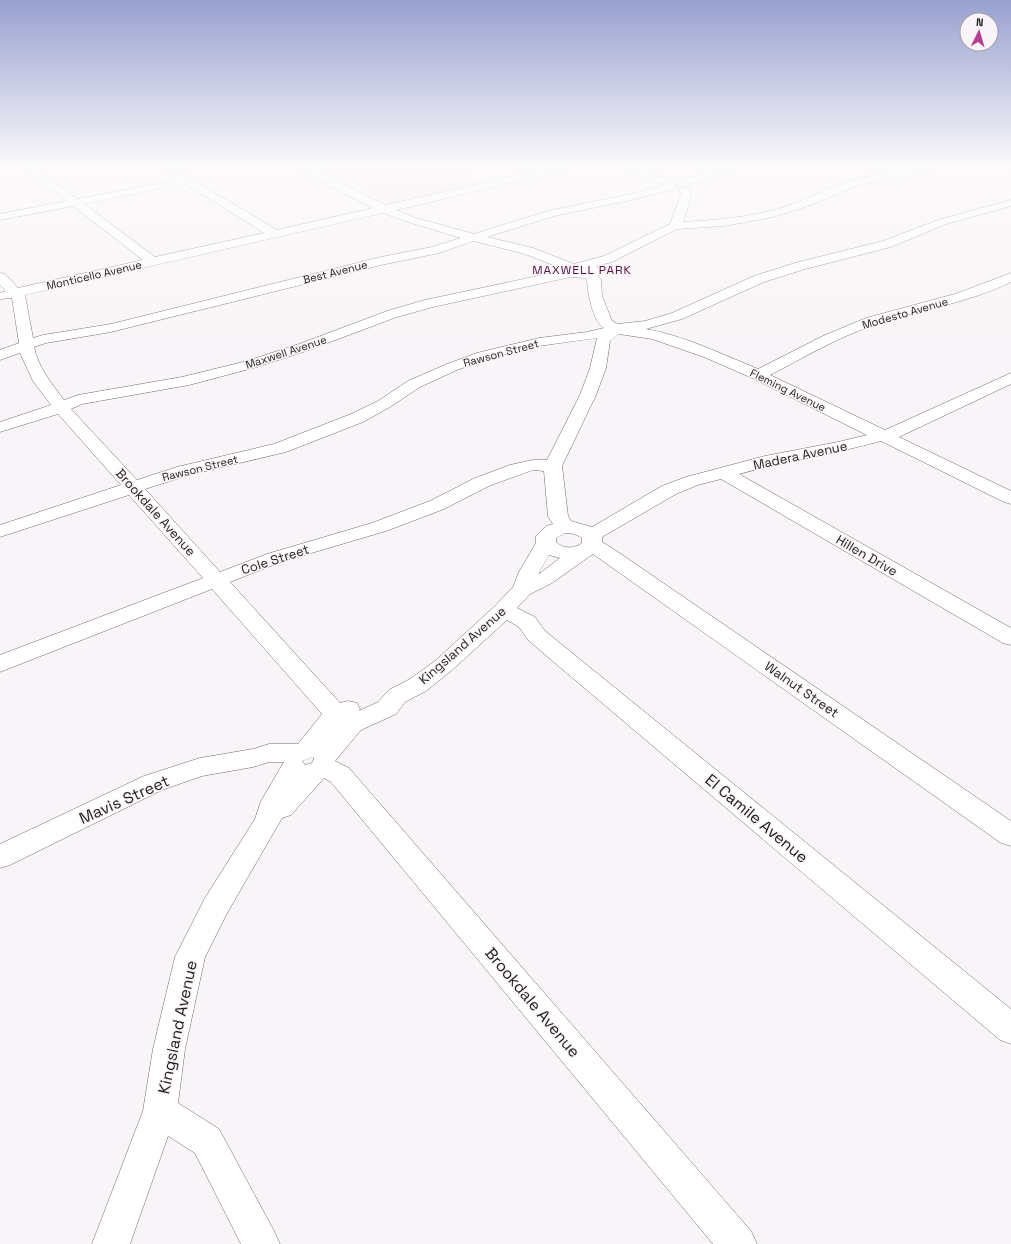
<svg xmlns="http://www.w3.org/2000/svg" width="1011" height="1244" font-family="'Space Grotesk',sans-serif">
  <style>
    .built { fill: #f3e6ee }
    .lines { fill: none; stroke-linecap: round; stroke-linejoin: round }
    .minor-casing { stroke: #6e6a6c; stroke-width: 1 }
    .minor { fill: #fff; fill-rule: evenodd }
    .labels { text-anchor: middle; stroke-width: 3; stroke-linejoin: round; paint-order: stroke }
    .far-street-label { font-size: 11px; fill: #201e1f; stroke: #f9f4f7 }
    .far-neighbourhood-label { font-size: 12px; letter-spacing: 1px; fill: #501741; stroke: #f9f4f7 }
    .street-label { font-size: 13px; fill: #201e1f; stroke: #f9f4f7 }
    .near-street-label { font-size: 16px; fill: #201e1f; stroke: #f9f4f7 }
  </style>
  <rect width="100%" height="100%" fill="#f9f4f7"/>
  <!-- built -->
  <polygon class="built" points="319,168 450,168 482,182 391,203"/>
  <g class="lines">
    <defs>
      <path id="minor" d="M24,168H35L77,199L178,180L161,168H173L277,230L373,208L299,170L298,168H311L385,205L550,168H568L563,171L396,210L416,218L474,234L548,211L631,194L665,185L622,170L621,168H636L676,183L720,168H735L734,170L685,186L681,187L676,185L674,189L631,200L554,216L487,237L533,248L574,264L604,256L670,224L681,194L679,190L680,188H688L692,193L683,222C717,220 753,217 785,207C805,200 823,190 842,184C872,173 906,167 938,168L933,171L856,186L808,206L773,217L724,226L677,229L612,262L596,266L601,271L598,276L601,279L602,296L612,321L618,324L645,321L672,313L754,276L795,263L883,241L938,220L1011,200V206L946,224L891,247L805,269L764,282L682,319L646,329C682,335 724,355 758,369L823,336L866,318L955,294L1011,273V282C969,303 922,309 877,324C840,336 805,357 770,375L885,430L1011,373V384L899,437L1011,491V504L1004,502L881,441C834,454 786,461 739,474L1011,628V645L1003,643L721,479L698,485L676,494L602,537V542L612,548L1011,821V846L1001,843L593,554L552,583L530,594L517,608L535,617L545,631L1011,1009V1044L1000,1040L529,641L519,627L507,620L451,671L426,691L405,702L396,714L361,730L335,761L349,768L751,1231L757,1244H713L331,782L324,778L291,815L282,818L226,915L205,957L185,1049L178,1103L219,1129L274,1231L280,1244H241L195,1153L168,1136L130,1244H92L143,1111L153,1049L175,957L205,898L255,819L261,801L284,762H269L253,767L202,776L162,790L10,865L0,868V844L144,776L200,758L253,749L269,744H298L322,714L212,589L0,672V655L203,578L129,495L0,537V525L121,485L58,414L0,432V422L51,405L33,381L20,353L0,360V350L19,343L12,298L0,299V293L6,291L0,285V273L5,274L18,288L143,260L73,206L0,220V214L66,201ZM186,184L264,233L155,257L84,204ZM383,213L408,222L461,238L432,247L381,257L111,324L43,335L33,338L25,295ZM474,241L525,254L566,270L425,300L387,311L299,344L247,361L182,377L78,395L64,400C52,384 38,367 34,347L46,343L111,332L381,265L439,253ZM571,277L585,278L587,280C588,292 592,321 604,328L587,332L539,338L477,353L447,364L408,381L378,401L351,414L274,444L177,467L137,480L71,409L82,404L189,385L257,367L309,350L397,317L433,307ZM619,334L652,339L704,357L752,378L867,435L838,442L765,456L686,477L662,486L592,527L571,521L568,516L562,466L596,395L606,368L610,341ZM597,338L590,368L580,395L547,460H533L510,465L475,478L430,501L372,523L267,554L220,572L145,489L189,475L286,452L363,422L390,407L420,387L457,370L487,359L539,346ZM533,470L544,471L548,516L553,524L546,526L536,536V543L519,572L513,587L495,606L435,661L410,679L389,690L378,702L359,711L360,709L357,703L348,701L340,703L230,582L281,562L386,531L444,509L489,486ZM565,533C572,533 576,534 582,538V543C574,549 563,549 556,542V538ZM549,555L560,558L539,574V572ZM313,757L314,759L312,763L305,765L302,761Z"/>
    </defs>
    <!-- minor casing -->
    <use href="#minor" class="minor-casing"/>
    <!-- minor -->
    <use href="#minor" class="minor"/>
  </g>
  <!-- sky -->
  <linearGradient id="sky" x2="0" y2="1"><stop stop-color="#98a0d0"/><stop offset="0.49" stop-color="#fcfafb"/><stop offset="1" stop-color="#fcfafb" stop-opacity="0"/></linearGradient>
  <rect width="1011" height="342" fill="url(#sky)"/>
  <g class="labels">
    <!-- far-street labels -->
    <g class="far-street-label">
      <text transform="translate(335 272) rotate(-14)" y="4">Best Avenue</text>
      <text transform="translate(94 275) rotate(-13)" y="4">Monticello Avenue</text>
      <text transform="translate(905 313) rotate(-16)" y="4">Modesto Avenue</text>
      <text transform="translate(286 352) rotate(-18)" y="4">Maxwell Avenue</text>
      <text transform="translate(501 353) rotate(-15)" y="4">Rawson Street</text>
      <text transform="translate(788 390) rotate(26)" y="4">Fleming Avenue</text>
      <text transform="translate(200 468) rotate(-14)" y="4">Rawson Street</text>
    </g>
    <!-- far-neighbourhood labels -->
    <g class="far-neighbourhood-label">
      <text x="582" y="274">MAXWELL PARK</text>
    </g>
    <!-- street labels -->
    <g class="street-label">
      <text transform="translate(800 455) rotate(-12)" y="5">Madera Avenue</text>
      <text transform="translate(156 512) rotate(48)" y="5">Brookdale Avenue</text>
      <text transform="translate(867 555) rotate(30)" y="5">Hillen Drive</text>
      <text transform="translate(275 559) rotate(-18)" y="5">Cole Street</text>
      <text transform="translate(462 645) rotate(-41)" y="5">Kingsland Avenue</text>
      <text transform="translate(802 689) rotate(35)" y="5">Walnut Street</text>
    </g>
    <!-- near-street labels -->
    <g class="near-street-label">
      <text transform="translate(124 799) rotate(-24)" y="6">Mavis Street</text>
      <text transform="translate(757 818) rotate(40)" y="6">El Camile Avenue</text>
      <text transform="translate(533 1002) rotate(50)" y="6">Brookdale Avenue</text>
      <text transform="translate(177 1027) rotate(-78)" y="6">Kingsland Avenue</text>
    </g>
  </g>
  <!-- north arrow -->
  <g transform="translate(979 32) rotate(5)"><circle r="19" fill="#f9f4f7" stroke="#a29ea1"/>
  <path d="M0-3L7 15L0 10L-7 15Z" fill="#b53e94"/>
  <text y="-6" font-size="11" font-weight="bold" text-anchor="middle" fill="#201e1f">N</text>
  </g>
</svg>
